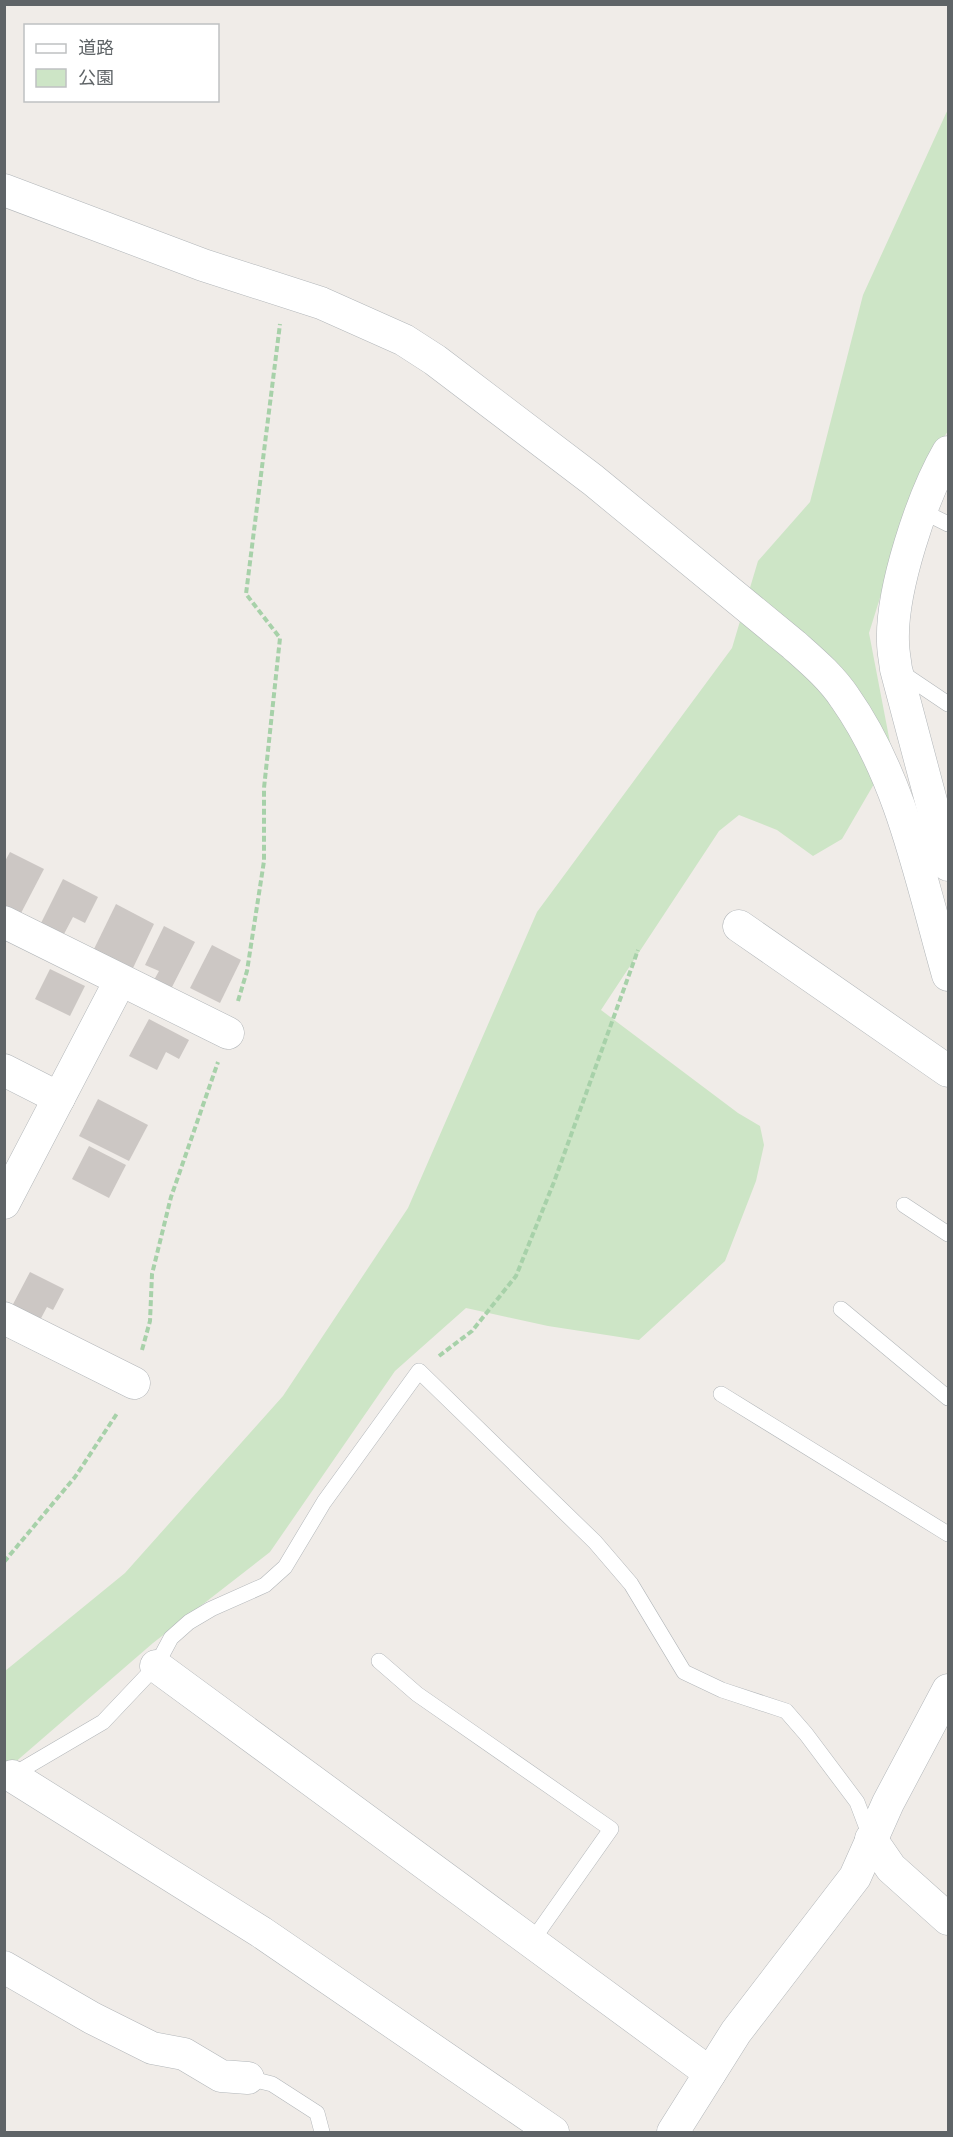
<svg xmlns="http://www.w3.org/2000/svg" width="953" height="2137" font-family="'Work Sans','Noto Sans JP',sans-serif">
  <style>
    .green { fill: #cde5c6 }
    .building { fill: #ccc7c4 }
    .lines { fill: none; stroke-linecap: round; stroke-linejoin: round }
    .service-casing { stroke: #b2b6b9; stroke-width: 16 }
    .minor-casing { stroke: #b2b6b9; stroke-width: 33 }
    .path { stroke: #a7d1a9; stroke-width: 4; stroke-dasharray: 6 3; stroke-linecap: butt }
    .service { stroke: #fff; stroke-width: 15 }
    .minor { stroke: #fff; stroke-width: 32 }
  </style>
  <rect width="100%" height="100%" fill="#f0ece8"/>
  <!-- green -->
  <polygon class="green" points="948,109 948,431 918,476 869,633 892,753 842,839 813,856 777,830 739,815 719,831 601,1010 738,1113 760,1126 764,1145 756,1181 725,1261 639,1340 548,1326 466,1308 395,1371 270,1552 153,1643 5,1771 5,1671 125,1573 283,1396 408,1208 537,912 732,648 758,561 810,502 863,295"/>
  <!-- building -->
  <g class="building">
    <polygon points="10,852 44,869 20,915 4,907 4,863"/>
    <polygon points="63,879 98,897 85,923 73,917 64,934 41,923"/>
    <polygon points="116,904 154,924 133,968 94,949"/>
    <polygon points="164,926 195,942 171,989 154,980 159,971 145,965"/>
    <polygon points="212,945 241,960 220,1003 190,988"/>
    <polygon points="50,969 85,986 70,1016 35,999"/>
    <polygon points="149,1019 189,1040 179,1059 166,1052 157,1070 129,1056"/>
    <polygon points="98,1099 148,1125 129,1161 79,1136"/>
    <polygon points="89,1146 126,1165 109,1198 72,1179"/>
    <polygon points="30,1272 64,1289 53,1310 47,1307 39,1322 11,1308"/>
  </g>
  <g class="lines">
    <defs>
      <g id="service">
        <polyline points="922,511 948,524"/>
        <polyline points="899,671 948,704"/>
        <polyline points="904,1205 948,1234"/>
        <polyline points="841,1309 948,1398"/>
        <polyline points="721,1394 948,1534"/>
        <polyline points="379,1661 417,1694 611,1829 532,1941"/>
        <polyline points="11,1776 103,1722 156,1666 171,1638 189,1622 211,1609 265,1585 285,1567 324,1502 419,1371 595,1542 631,1584 684,1672 722,1690 786,1711 806,1734 857,1802 871,1839"/>
        <polyline points="248,2078 272,2084 317,2113 322,2132"/>
      </g>
      <g id="minor">
        <path d="M4,190L203,265L321,303L404,340L435,360L593,480L794,645C812,661 831,677 845,698C902,779 921,881 948,975"/>
        <path d="M948,452C922,497 891,590 893,642C893,651 895,660 896,669L948,865"/>
        <polyline points="4,922 228,1033"/>
        <polyline points="739,926 948,1071"/>
        <polyline points="4,1070 59,1098"/>
        <polyline points="4,1203 120,981"/>
        <polyline points="4,1318 134,1383"/>
        <polyline points="156,1666 710,2073"/>
        <polyline points="12,1776 261,1932 553,2132"/>
        <polyline points="871,1839 891,1868 948,1919"/>
        <polyline points="4,1967 92,2018 152,2048 184,2054 221,2076 248,2078"/>
        <polyline points="673,2132 736,2032 855,1877 888,1803 948,1690"/>
      </g>
    </defs>
    <!-- service casing -->
    <use href="#service" class="service-casing"/>
    <!-- minor casing -->
    <use href="#minor" class="minor-casing"/>
    <!-- path -->
    <g class="path">
      <polyline points="238,1001 247,971 264,861 264,788 280,638 246,594 280,324"/>
      <polyline points="142,1350 150,1321 152,1274 171,1197 218,1062"/>
      <polyline points="439,1356 472,1331 516,1276 554,1182 638,950"/>
      <polyline points="4,1562 75,1477 118,1412"/>
    </g>
    <!-- service -->
    <use href="#service" class="service"/>
    <!-- minor -->
    <use href="#minor" class="minor"/>
  </g>
  <!-- border -->
  <rect width="953" height="2137" fill="none" stroke="#5f6467" stroke-width="12"/>
  <!-- legend -->
  <rect x="24" y="24" width="195" height="78" fill="#ffffff" stroke="#bfc1c2" stroke-width="1.5"/>
  <rect x="36" y="44" width="30" height="9" fill="#ffffff" stroke="#bfc1c2" stroke-width="1.5"/>
  <text x="78" y="54" font-size="18" fill="#5f6467">道路</text>
  <rect x="36" y="69" width="30" height="18" fill="#cde5c6" stroke="#bfc1c2" stroke-width="1.5"/>
  <text x="78" y="84" font-size="18" fill="#5f6467">公園</text>
</svg>
